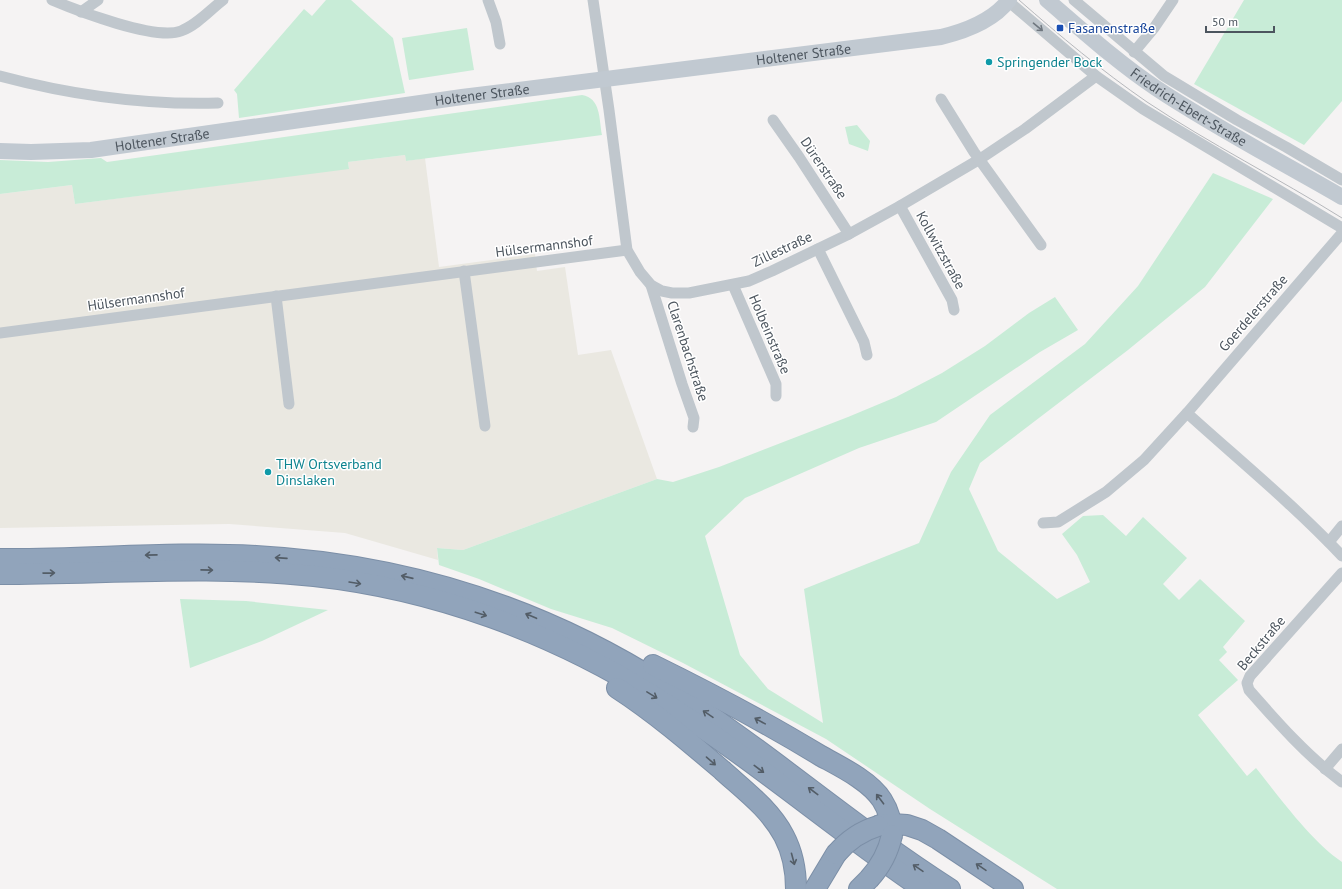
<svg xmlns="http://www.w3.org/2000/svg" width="1342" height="889" font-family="'PT Sans',sans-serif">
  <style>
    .commercial { fill: #eae8e1 }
    .green { fill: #c8ecd7 }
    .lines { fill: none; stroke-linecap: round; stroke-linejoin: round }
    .highway-casing { stroke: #7c8fa7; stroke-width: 22 }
    .street { stroke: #c0c7cd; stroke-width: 11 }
    .secondary { stroke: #c1c9d1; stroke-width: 16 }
    .highway { stroke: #91a4bb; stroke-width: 20 }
    .tram { stroke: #b6b8bc; stroke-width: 1 }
    .highway-bridge-casing { stroke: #7c8fa7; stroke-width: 22; stroke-linecap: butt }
    .highway-bridge { stroke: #91a4bb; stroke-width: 20 }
    .oneway { stroke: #6f777f }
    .oneway2 { stroke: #535d67 }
    .transit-dot { fill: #1a4fb4; stroke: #fff; stroke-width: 1.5 }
    .culture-dot { fill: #0f9aa8; stroke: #fff; stroke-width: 1.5 }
    .labels { text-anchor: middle; stroke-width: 3; stroke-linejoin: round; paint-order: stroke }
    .transit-label { font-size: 14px; fill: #164399; stroke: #fff; text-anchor: start }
    .street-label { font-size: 14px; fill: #4c555e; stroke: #fff }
    .culture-label { font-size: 14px; fill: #0d838f; stroke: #fff; text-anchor: start }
  </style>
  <rect width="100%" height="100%" fill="#f5f3f3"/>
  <!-- commercial -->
  <polygon class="commercial" points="405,155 406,161 425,158 439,267 535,254 537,271 565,267 578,355 611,350 657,479 463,550 437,548 438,560 345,533 229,524 0,528 0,194 72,185 75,204 349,168 348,162"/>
  <!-- green -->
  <g class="green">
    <polygon points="326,0 351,0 393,38 405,93 239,118 237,94 234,90 304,9 312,16"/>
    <polygon points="1244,0 1342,0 1342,101 1304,145 1194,84"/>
    <polygon points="467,28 474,70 409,80 402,38"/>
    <path d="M582,95C601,98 599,119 602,135L406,161L405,155L348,162L349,169L75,204L72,185L0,194V160L48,162L101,158L107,162Z"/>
    <polygon points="857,125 870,141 868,151 849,144 845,127"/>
    <path d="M1213,173L1273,199L1205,287L1128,350L980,463L969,489L998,551L1057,599L1090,582L1077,555L1062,534L1083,516L1103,515L1126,536L1143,517L1187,558L1163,584L1179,600L1200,579L1245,621L1223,647L1227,652L1219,660L1238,680L1198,715L1247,776L1256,768C1280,798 1311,841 1342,862V889H1057L930,809L826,739L683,663L612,628L551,609L479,579L439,565L437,548L463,550L657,479L673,482L719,467L848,417L896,397L942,373L985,346L1029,313L1055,297L1078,330L1040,352L936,422L859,448L745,498L705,536L740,655L768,689L823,723L804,589L919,543L951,472L990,415L1085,344L1138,286Z"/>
    <polygon points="180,599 246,601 328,610 262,641 190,668"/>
  </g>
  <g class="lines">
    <defs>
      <g id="highway">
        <path d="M0,559C85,560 171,551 256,556C403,564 541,607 665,686C764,748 851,826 950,889"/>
        <path d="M0,574C105,574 210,565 314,576C435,589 553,633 655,697C749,755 832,827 923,889"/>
        <path d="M653,665C710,693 767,723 821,756C841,767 870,781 882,800C889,811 892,823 892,835"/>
        <path d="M617,688C654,712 688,741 722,770C744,790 770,809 784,836C793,853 796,871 796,889"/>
        <polyline points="880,825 892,824 907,825 922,830 938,839 1013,889"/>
        <polyline points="815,889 836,854"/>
        <polyline points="859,889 869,879"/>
      </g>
    </defs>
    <!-- highway casing -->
    <use href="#highway" class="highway-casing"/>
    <!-- street -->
    <g class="street">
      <path d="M52,0C78,11 156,41 181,31C197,25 210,10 223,0"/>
      <polyline points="488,0 496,22 500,44"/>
      <polyline points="593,0 609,110 627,250 640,272 651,285 662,291 672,293 689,293 749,281 772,271 849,234 900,206 980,159 1025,129 1096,76"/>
      <polyline points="1007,0 1096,76 1143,109 1342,228"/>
      <polyline points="1074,0 1164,76 1237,120 1286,147 1342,180"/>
      <polyline points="81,12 98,0"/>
      <polyline points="1134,52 1154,28 1173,0"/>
      <path d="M0,76C71,95 145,105 218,103"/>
      <polyline points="941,99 974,152 1041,245"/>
      <polyline points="773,120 799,157 849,234"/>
      <polyline points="900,206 952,300 954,310"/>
      <path d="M1342,233L1187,413C1239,460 1294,505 1342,556"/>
      <polyline points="818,249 864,342 867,355"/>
      <polyline points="464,271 485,426"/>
      <polyline points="651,285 682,384 694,418 693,427"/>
      <polyline points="733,285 776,384 776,396"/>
      <polyline points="276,296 289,404"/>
      <polyline points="0,333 627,250"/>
      <polyline points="1043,523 1058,522 1106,492 1144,460 1187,413"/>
      <polyline points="1329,542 1342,526"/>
      <path d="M1342,573L1250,676L1247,683L1249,690C1278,723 1307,756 1342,782"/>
      <polyline points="1325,769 1342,749"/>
    </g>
    <!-- secondary -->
    <g class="secondary">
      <path id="s1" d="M1047,0C1082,30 1117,62 1156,88C1216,128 1280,161 1342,197"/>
      <path id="s2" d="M0,151L31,152L91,150L462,97L941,37C966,31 993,21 1009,0"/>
    </g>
    <!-- highway -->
    <use href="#highway" class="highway"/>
    <!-- tram -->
    <path class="tram" d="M1019,0C1060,36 1102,71 1147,102C1210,144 1278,178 1342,218"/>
    <defs>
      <g id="highway-bridge">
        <path d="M836,854C848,840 861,831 878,826"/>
        <path d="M869,879C881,866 888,853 892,835"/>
      </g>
    </defs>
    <!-- highway-bridge casing -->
    <use href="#highway-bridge" class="highway-bridge-casing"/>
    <!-- highway-bridge -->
    <use href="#highway-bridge" class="highway-bridge"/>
  </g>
  <!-- one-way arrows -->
  <defs><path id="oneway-shaft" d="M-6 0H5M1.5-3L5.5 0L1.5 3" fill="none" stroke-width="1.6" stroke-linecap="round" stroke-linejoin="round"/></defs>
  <use class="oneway" href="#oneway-shaft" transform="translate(1038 27) rotate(40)"/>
  <g class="oneway2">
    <use href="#oneway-shaft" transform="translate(151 555) rotate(179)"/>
    <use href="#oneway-shaft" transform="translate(281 558) rotate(-176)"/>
    <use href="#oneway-shaft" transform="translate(207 570) rotate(1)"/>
    <use href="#oneway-shaft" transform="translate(49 573) rotate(-1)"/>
    <use href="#oneway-shaft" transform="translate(407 577) rotate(-167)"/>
    <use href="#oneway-shaft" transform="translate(355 583) rotate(9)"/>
    <use href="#oneway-shaft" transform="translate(481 614) rotate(18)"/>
    <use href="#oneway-shaft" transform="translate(531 616) rotate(-157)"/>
    <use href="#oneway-shaft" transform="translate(652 695) rotate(31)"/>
    <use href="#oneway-shaft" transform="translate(708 714) rotate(-146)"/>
    <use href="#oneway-shaft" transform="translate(760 721) rotate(-151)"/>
    <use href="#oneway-shaft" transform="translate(711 761) rotate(41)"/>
    <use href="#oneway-shaft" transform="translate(759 769) rotate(37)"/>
    <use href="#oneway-shaft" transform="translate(813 791) rotate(-143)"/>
    <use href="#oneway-shaft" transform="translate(880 799) rotate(-127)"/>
    <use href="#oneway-shaft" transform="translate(793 859) rotate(75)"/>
    <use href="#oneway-shaft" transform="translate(981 867) rotate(-146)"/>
    <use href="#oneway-shaft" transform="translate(918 868) rotate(-146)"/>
  </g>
  <!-- markers -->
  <rect class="transit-dot" x="1056" y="24" width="8" height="8" rx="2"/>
  <g class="culture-dot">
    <circle cx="989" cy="62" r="4"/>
    <circle cx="268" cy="472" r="4"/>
  </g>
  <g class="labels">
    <!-- transit labels -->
    <g class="transit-label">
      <text x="1068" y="33">Fasanenstraße</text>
    </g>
    <!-- street labels -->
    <g class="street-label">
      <text dy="5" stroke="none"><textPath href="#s2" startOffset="810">Holtener Straße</textPath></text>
      <text dy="5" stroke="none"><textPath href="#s2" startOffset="486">Holtener Straße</textPath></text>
      <text dy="5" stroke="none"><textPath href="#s1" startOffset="178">Friedrich-Ebert-Straße</textPath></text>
      <text dy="5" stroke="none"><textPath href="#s2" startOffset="163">Holtener Straße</textPath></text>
      <text transform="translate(824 168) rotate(56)" y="5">Dürerstraße</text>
      <text transform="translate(544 246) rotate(-7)" y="5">Hülsermannshof</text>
      <text transform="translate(782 249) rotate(-25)" y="5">Zillestraße</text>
      <text transform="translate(941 250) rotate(61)" y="5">Kollwitzstraße</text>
      <text transform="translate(136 299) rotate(-8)" y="5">Hülsermannshof</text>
      <text transform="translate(1253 313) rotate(-49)" y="5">Goerdelerstraße</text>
      <text transform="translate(770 334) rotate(67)" y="5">Holbeinstraße</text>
      <text transform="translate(688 351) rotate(72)" y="5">Clarenbachstraße</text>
      <text transform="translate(1261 643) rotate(-50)" y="5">Beckstraße</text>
    </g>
    <!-- culture labels -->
    <g class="culture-label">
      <text x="997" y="67">Springender Bock</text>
      <text x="276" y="469">THW Ortsverband<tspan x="276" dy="16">Dinslaken</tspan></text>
    </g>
  </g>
  <!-- scale -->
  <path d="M1206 26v6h68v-6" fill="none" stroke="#4c555e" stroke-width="2"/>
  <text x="1212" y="26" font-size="12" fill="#4c555e" stroke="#ffffff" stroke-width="3" paint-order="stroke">50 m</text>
</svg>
